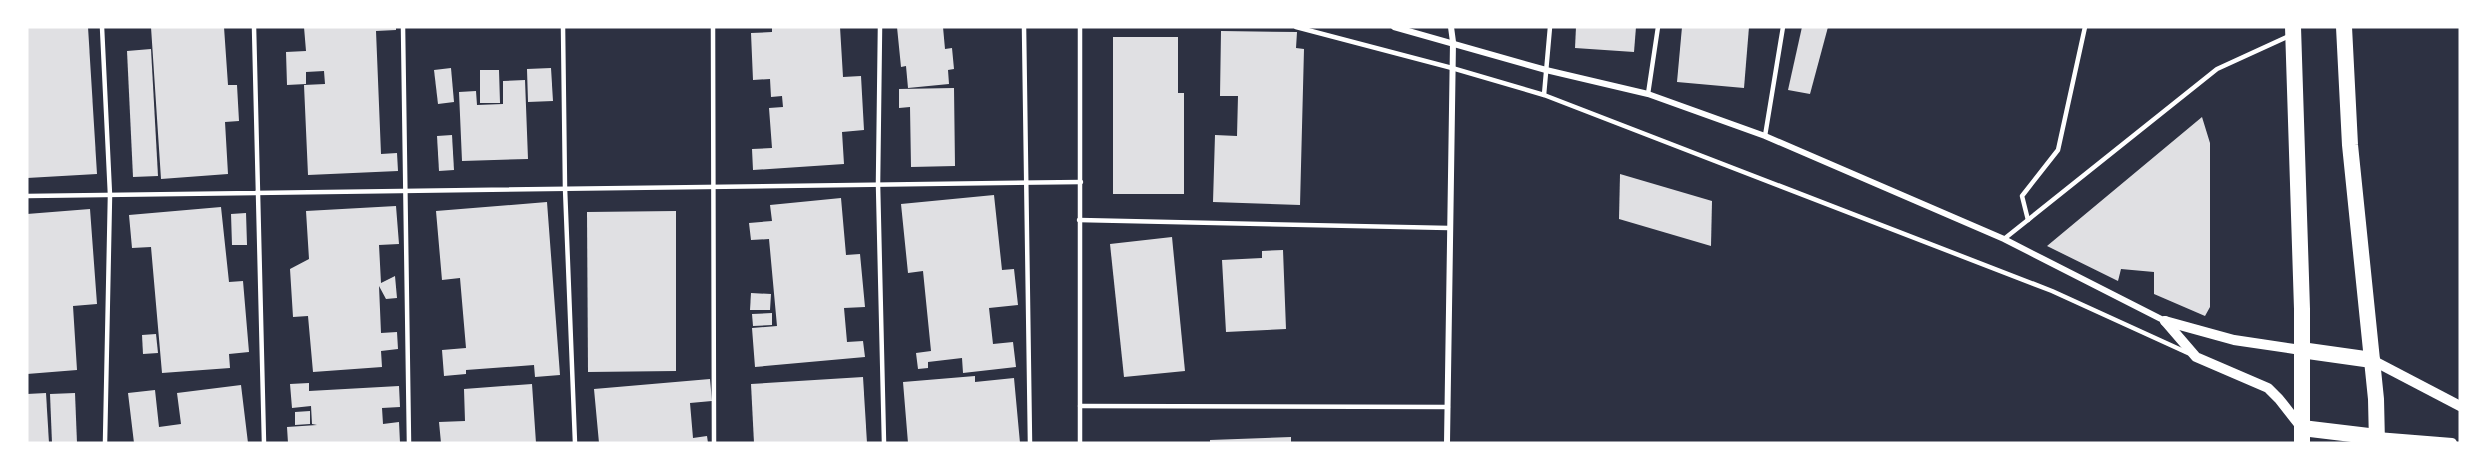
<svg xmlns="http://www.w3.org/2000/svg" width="2487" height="470" font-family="Overpass,sans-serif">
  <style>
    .building { fill: #e0e0e3 }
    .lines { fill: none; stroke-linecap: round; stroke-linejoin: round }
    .service { stroke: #fff; stroke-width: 4.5 }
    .minor { stroke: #fff; stroke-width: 6 }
    .tertiary { stroke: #fff; stroke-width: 10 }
    .trunk { stroke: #fff; stroke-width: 16 }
  </style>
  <rect width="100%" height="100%" fill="#2d3142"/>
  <!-- building -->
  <g class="building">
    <polygon points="27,27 88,27 97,174 27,178"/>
    <polygon points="151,27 224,27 228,85 237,85 239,121 225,122 228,174 161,179"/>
    <polygon points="304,27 396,27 396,30 376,31 381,154 397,153 398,171 308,175 304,85 325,84 324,71 306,72 306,84 287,85 286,52 306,51"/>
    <polygon points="772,27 840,27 843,77 861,76 864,130 842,132 844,164 753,170 752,149 772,148 769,108 783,107 782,96 771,97 770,79 753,80 751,33 772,32"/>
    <polygon points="897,27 943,27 945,49 952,48 954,69 948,70 949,84 908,88 906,66 901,67"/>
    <polygon points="1576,27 1636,27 1634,52 1575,48"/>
    <polygon points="1682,27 1749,27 1744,88 1677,82"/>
    <polygon points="1802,27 1828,27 1810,94 1788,90"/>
    <polygon points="1221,31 1297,32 1296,48 1304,49 1300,205 1213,202 1215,135 1237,136 1238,96 1220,96"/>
    <polygon points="1113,37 1178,37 1178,93 1184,93 1184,194 1113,194"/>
    <polygon points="151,49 158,176 133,177 127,51"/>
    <polygon points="451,68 454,102 438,104 434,70"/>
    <polygon points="551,68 553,101 528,102 527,69"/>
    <polygon points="480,70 499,70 500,103 480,103"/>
    <polygon points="525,80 528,159 462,161 459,92 476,91 477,105 503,104 503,81"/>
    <polygon points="954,88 955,166 911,167 910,107 899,108 899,89"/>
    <polygon points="2202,117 2210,143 2210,307 2205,316 2154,294 2154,272 2121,269 2118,281 2047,246"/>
    <polygon points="452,135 454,170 439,171 437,136"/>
    <polygon points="1620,174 1712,201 1711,246 1619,219"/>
    <polygon points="994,195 1002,270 1014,269 1018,305 989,308 993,344 1013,342 1016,367 963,373 962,358 928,362 928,368 918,369 916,353 931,351 923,271 908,273 901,204"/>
    <polygon points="841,198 846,255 860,254 865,307 844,308 847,342 863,341 865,357 755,367 752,328 777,326 769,239 751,240 749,223 772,221 770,205"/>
    <polygon points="547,202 560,375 535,377 534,365 466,370 466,374 444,376 442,350 466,348 460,278 442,280 436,211"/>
    <polygon points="396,206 399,244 379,245 381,283 395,276 397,298 386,299 379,286 381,333 397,332 398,349 381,351 382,367 313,372 308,316 293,317 290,269 309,259 306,211"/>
    <polygon points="221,207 229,282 243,281 249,352 229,354 230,368 162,373 151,247 132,248 129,215"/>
    <polygon points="90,209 97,304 73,306 77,370 27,374 27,214"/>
    <polygon points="676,211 676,371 588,372 587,212"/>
    <polygon points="246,213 247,245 232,245 231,214"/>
    <polygon points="1172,237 1185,371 1124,377 1110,244"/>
    <polygon points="1283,250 1286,329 1226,332 1222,260 1262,258 1262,251"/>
    <polygon points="751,293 771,294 770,310 750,310"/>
    <polygon points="772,313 772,325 753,326 752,314"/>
    <polygon points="156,334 158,353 143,354 142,335"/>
    <polygon points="975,376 975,382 1014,378 1020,443 908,443 903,382"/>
    <polygon points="863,377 867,443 754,443 751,384"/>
    <polygon points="710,379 712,401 690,403 693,438 707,436 708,443 599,443 594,389"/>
    <polygon points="309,383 309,391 399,386 400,407 382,408 383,424 399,422 400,443 288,443 287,427 317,425 312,424 311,406 292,408 290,384"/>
    <polygon points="532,384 536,443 441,443 439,422 465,421 464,389"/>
    <polygon points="241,385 248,443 134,443 128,393 155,390 159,427 181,424 177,393"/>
    <polygon points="46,393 49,443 27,443 27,394"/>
    <polygon points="75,393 77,443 52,443 50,394"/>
    <polygon points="310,411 310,424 295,425 295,412"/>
    <polygon points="1291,437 1291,443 1210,443 1210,440"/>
  </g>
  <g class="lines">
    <!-- service -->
    <g class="service">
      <polyline points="102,27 110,195 105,443"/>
      <polyline points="254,27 264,443"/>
      <polyline points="403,27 409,443"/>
      <polyline points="563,27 565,188 575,443"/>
      <polyline points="713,27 714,443"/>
      <polyline points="880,27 878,184 884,443"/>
      <polyline points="1024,27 1030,443"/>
      <polyline points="1080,27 1080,443"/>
      <polyline points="1296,27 1452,68 1544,95 2052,291 2188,353"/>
      <polyline points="1648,94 1658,27"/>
      <polyline points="1544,95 1550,27"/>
      <polyline points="1765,136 1783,27"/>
      <polyline points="27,196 1081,182"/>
      <polyline points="1079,220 1449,228"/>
      <polyline points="2028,220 2022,196 2058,150 2085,27"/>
      <polyline points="2004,239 2217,69 2289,36"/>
      <polyline points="1080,406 1448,407"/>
    </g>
    <!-- minor -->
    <g class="minor">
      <polyline points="1394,27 1546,70 1648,94 1765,136 2004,239 2165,321"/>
      <polyline points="1447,443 1453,42 1451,27"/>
    </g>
    <!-- tertiary -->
    <g class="tertiary">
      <polyline points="2165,321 2196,357 2268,388 2279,399 2301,427"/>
      <polyline points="2165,321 2234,340 2301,350"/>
      <polyline points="2372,360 2460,406"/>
      <polyline points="2377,437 2452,443"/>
    </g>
    <!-- trunk -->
    <g class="trunk">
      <polyline points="2293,27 2302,309 2302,443"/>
      <polyline points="2344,27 2350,145 2376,399 2377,443"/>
      <polyline points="2301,350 2372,360"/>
      <polyline points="2302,428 2377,437"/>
    </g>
  </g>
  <!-- border -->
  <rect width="2487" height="470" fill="none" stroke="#ffffff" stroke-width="57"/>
</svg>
